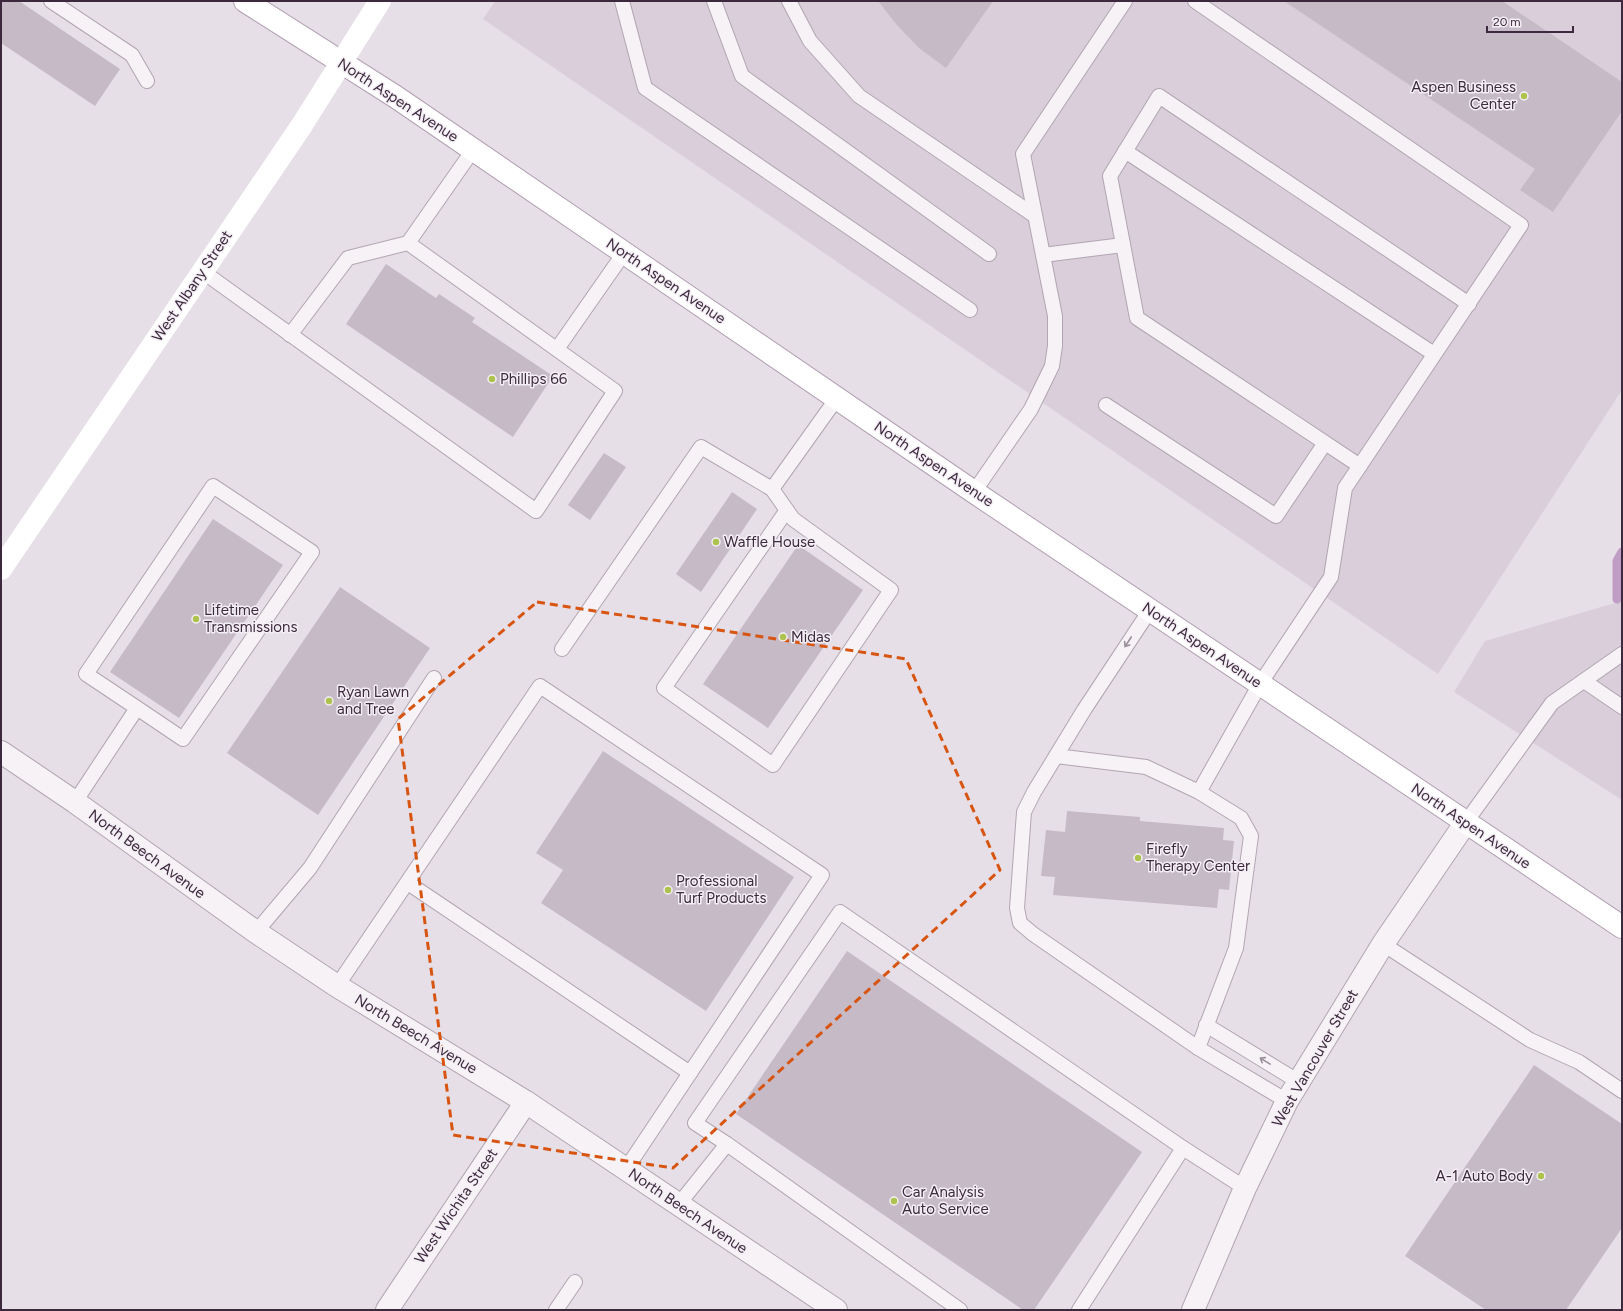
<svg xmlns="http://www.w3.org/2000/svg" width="1623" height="1311" font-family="Figtree,sans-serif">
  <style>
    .built { fill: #d9ced9 }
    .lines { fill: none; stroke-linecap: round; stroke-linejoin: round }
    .stream { stroke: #bf9dc5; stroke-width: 9 }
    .building { fill: #c6bac7 }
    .lane-casing { stroke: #b1a5b1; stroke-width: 16 }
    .street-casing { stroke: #b1a5b1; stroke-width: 24 }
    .primary-casing { stroke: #b1a0b2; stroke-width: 24 }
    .lane { stroke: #f6f2f6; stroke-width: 14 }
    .street { stroke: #f6f2f6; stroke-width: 22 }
    .secondary { stroke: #fff; stroke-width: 22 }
    .primary { stroke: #fff; stroke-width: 22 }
    .oneway { stroke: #9a8e9a }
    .marked { fill: none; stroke: #d75411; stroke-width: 3; stroke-dasharray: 8 5; stroke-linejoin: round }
    .poi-dot { fill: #adc34e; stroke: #f4eff5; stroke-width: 1.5 }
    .labels { text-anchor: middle; stroke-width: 3; stroke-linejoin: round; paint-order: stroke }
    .poi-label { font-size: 15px; fill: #3d293d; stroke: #f4eff5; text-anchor: start }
    .street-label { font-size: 15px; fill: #3d293d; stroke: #f4eff5 }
  </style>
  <rect width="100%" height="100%" fill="#e7dfe7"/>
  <!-- built -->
  <g class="built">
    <polygon points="495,1 1622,1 1622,390 1438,674 483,19"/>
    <polygon points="1622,593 1622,800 1454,692 1485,641 1615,603"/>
  </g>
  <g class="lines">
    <!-- stream -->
    <polyline class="stream" points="1617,599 1617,561 1622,552"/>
  </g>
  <!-- building -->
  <g class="building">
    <polygon points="1,1 19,1 120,69 95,106 1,43"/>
    <polygon points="878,1 993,1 946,68 919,48 896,24"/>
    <polygon points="1284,1 1502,1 1622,82 1622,111 1553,212 1520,190 1535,169"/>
    <polygon points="386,264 436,298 439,294 475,318 472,322 553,376 513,437 346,324"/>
    <polygon points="604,453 626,467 590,520 568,505"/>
    <polygon points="732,492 757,509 701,592 676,574"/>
    <polygon points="213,519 283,565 179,718 110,672"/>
    <polygon points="798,545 863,590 768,728 703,684"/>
    <polygon points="340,587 430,648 318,815 227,753"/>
    <polygon points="603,751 794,877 706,1011 541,903 563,870 536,853"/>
    <polygon points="1067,811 1140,817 1140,821 1224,828 1223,840 1234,841 1229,890 1219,889 1217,908 1053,895 1055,877 1041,876 1046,830 1065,832"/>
    <polygon points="847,951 1142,1152 1034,1310 1023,1310 736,1114"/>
    <polygon points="1534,1065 1622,1124 1622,1228 1566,1310 1486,1310 1405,1256"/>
  </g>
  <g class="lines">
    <defs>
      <g id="lane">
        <polyline points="51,1 132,55 147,81"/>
        <polyline points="622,1 645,88 970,310"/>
        <polyline points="714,1 742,76 989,254"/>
        <polyline points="789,1 810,41 859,96 1035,216"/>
        <polyline points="1195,1 1521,225 1345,488 1331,577 1260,684 1199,792"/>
        <polyline points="1125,151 1434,354"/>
        <polyline points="1043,255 1123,245"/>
        <polyline points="202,271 536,511 615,391 408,243 473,150"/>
        <polyline points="290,335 348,258 408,243"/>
        <polyline points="557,349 624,253"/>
        <polyline points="1106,405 1276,516 1325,443"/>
        <polyline points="1360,466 1137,318 1110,176 1159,96 1469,304"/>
        <polyline points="772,489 793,519 891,590 773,765 664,688 787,510"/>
        <polyline points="974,492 1031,409 1052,366 1055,346 1055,316 1023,154 1125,1"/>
        <polyline points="1150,610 1084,710 1034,792 1024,812 1017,908 1020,923 1033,934 1198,1048 1287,1101"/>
        <polyline points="562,649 701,447 772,489 837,398"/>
        <polyline points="1584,681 1622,707"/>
        <polyline points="1056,756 1146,767 1199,792 1241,818 1251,836 1236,948 1198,1048"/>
        <polyline points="75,802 137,708 86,674 213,486 312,552 183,739 137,708"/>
        <polyline points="1466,822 1552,703 1622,654"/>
        <polyline points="408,883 690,1073"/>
        <polyline points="256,932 310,868 434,678"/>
        <polyline points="1383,944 1530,1040 1579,1062 1622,1091"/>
        <polyline points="337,986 540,686 822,875 626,1169"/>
        <polyline points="1206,1025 1299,1082"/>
        <polyline points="727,1144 960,1310"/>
        <polyline points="1183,1148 1245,1188"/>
        <polyline points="679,1204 727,1144 695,1123 840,912 1183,1148 1079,1310"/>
        <polyline points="556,1310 575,1282"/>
      </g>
      <g id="street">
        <polyline points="1,752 75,802 256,932 337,986 526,1102 836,1310"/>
        <polyline points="387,1310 526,1102"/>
        <polyline points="1193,1310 1245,1188 1287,1101 1383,944 1466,822"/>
      </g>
      <polyline id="primary" points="245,1 396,97 974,492 1622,927"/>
    </defs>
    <!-- lane casing -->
    <use href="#lane" class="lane-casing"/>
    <!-- street casing -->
    <use href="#street" class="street-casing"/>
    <!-- primary casing -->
    <use href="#primary" class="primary-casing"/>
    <!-- lane -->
    <use href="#lane" class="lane"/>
    <!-- street -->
    <use href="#street" class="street"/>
    <!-- secondary -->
    <polyline class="secondary" points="1,569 302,125 380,1"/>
    <!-- primary -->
    <use href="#primary" class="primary"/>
  </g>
  <!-- one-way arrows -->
  <defs><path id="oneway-shaft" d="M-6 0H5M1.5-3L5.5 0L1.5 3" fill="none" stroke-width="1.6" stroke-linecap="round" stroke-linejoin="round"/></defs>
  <g class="oneway">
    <use href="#oneway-shaft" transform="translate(1128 642) rotate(123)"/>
    <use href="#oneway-shaft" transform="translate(1265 1061) rotate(-148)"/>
  </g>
  <!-- marked area -->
  <path class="marked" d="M537,602L906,659L1000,870L673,1168L453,1135L398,719Z"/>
  <!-- markers -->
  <g class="poi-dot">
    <circle cx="1524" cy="96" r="4"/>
    <circle cx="492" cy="379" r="4"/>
    <circle cx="716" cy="542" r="4"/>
    <circle cx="196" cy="619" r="4"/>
    <circle cx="783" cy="637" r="4"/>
    <circle cx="329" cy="701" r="4"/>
    <circle cx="1138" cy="858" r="4"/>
    <circle cx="668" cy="890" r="4"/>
    <circle cx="1541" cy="1176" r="4"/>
    <circle cx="894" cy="1201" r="4"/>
  </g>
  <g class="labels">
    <!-- poi labels -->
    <g class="poi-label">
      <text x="1516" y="92" text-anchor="end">Aspen Business<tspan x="1516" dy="17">Center</tspan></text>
      <text x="500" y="384">Phillips 66</text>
      <text x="724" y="547">Waffle House</text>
      <text x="204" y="615">Lifetime<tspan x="204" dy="17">Transmissions</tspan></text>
      <text x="791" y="642">Midas</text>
      <text x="337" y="697">Ryan Lawn<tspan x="337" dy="17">and Tree</tspan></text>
      <text x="1146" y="854">Firefly<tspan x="1146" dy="17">Therapy Center</tspan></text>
      <text x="676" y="886">Professional<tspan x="676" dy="17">Turf Products</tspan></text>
      <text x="1533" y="1181" text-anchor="end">A-1 Auto Body</text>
      <text x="902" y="1197">Car Analysis<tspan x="902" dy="17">Auto Service</tspan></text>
    </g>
    <!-- street labels -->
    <g class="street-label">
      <text transform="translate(398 100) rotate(33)" y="5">North Aspen Avenue</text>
      <text transform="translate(666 281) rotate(34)" y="5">North Aspen Avenue</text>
      <text transform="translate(192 286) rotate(-56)" y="5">West Albany Street</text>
      <text transform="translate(934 464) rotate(34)" y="5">North Aspen Avenue</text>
      <text transform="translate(1202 645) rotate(34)" y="5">North Aspen Avenue</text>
      <text transform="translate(1471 826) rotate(34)" y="5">North Aspen Avenue</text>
      <text transform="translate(147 854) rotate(36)" y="5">North Beech Avenue</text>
      <text transform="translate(416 1034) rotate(31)" y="5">North Beech Avenue</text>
      <text transform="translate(1315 1058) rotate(-60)" y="5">West Vancouver Street</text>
      <text transform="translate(456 1206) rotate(-56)" y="5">West Wichita Street</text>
      <text transform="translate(688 1211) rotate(34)" y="5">North Beech Avenue</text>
    </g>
  </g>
  <!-- border -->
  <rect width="1623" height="1311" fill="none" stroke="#3d293d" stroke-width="4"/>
  <!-- scale -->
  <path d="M1487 26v6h86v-6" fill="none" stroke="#3d293d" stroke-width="2"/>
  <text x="1493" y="26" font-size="12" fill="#3d293d" stroke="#f4eff5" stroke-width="3" paint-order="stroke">20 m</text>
</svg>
